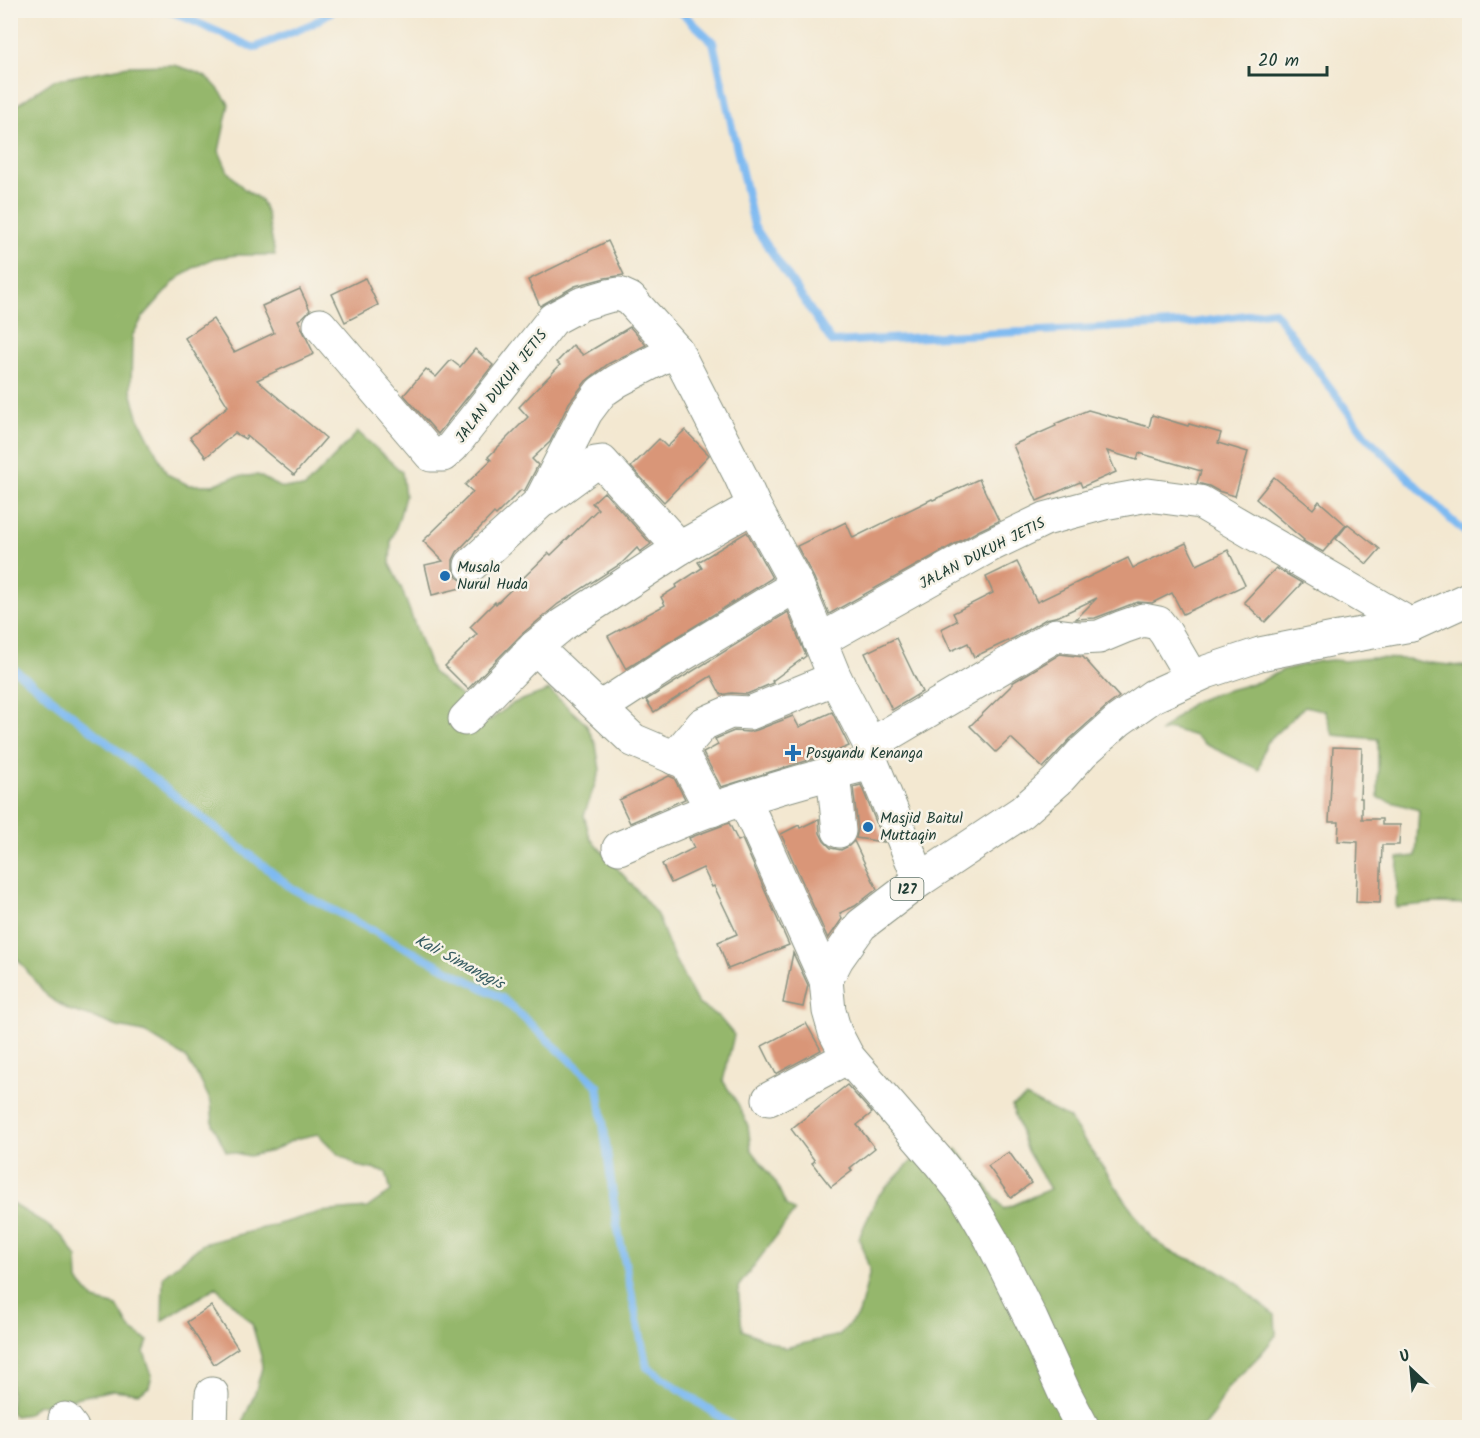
<svg xmlns="http://www.w3.org/2000/svg" width="1480" height="1438" font-family="Kalam,sans-serif">
  <style>
    .forest { fill: #95b76c; stroke: #5a7a50; stroke-width: 1.5 }
    .lines { fill: none; stroke-linecap: round; stroke-linejoin: round }
    .stream { stroke: #7ebaf1; stroke-width: 8 }
    .building { fill: #d99678 }
    .minor-casing { stroke: #899282; stroke-width: 35 }
    .major-casing { stroke: #899282; stroke-width: 35 }
    .minor { stroke: #fff; stroke-width: 33 }
    .major { stroke: #fff; stroke-width: 33 }
    .poi-dot { fill: #1f6fb2; stroke: #f7f3e8; stroke-width: 2 }
    .labels { text-anchor: middle; stroke-width: 5; stroke-linejoin: round; paint-order: stroke }
    .shield { fill: #f7f3e8; stroke: #60746a; stroke-width: 1.5 }
    .shield-label { font-size: 14px; font-weight: bold; fill: #1f3d34 }
    .street-label { font-size: 15px; fill: #1f3d34; stroke: #f7f3e8 }
    .poi-label { font-size: 15px; fill: #1f3d34; stroke: #f7f3e8; text-anchor: start }
    .water-label { font-size: 16px; font-style: italic; fill: #375c63; stroke: #f7f3e8 }
  </style>
  <rect width="100%" height="100%" fill="#f7f3e8"/>
  <filter id="ink" filterUnits="userSpaceOnUse"><feTurbulence type="fractalNoise" baseFrequency=".0167" numOctaves="2"/><feDisplacementMap in="SourceGraphic" scale="12" xChannelSelector="R" yChannelSelector="G"/><feConvolveMatrix kernelMatrix="1 2 1 2 8 2 1 2 1" color-interpolation-filters="sRGB"/></filter>
  <filter id="wash" filterUnits="userSpaceOnUse"><feTurbulence type="fractalNoise" baseFrequency=".008" numOctaves="4" result="noise"/><feDisplacementMap in="SourceGraphic" scale="24" xChannelSelector="R" yChannelSelector="G"/><feGaussianBlur stdDeviation="1.35" result="paint"/><feColorMatrix in="noise" values="0 0 0 0 0 0 0 0 0 0 0 0 0 0 0 0 0 1.4 0 .05"/><feComposite in="paint" operator="in"/></filter>
  <g filter="url(#wash)">
    <rect width="100%" height="100%" fill="#f3e8d1"/>
    <!-- forest -->
    <g class="forest">
      <path d="M174,65C205,74 211,76 229,104L219,151L228,172L244,189L261,200L267,214L275,255H237L214,258L193,268L175,281L143,317L132,336L131,391L138,417L167,474L188,485H213L234,477L258,475L279,487L304,488L358,432L402,472L405,496L399,519L391,541L390,565L401,587L432,672L490,720L514,703L549,690L586,724L596,745L600,770L584,815L590,838L642,896L657,915L674,958L698,1004L719,1017L734,1035L723,1081L738,1104L748,1126L751,1149L776,1183L786,1205L795,1211L738,1287L742,1330L785,1348L839,1335L859,1314L870,1271L859,1238L877,1197L912,1161L957,1149L1004,1209L1050,1189L1026,1149L1012,1106L1026,1097L1069,1118L1150,1236L1169,1251L1216,1269L1237,1282L1255,1300L1275,1315L1276,1335L1261,1354L1228,1387L1214,1413L1203,1427H244V1419L255,1393L262,1368L261,1356L252,1324L216,1287L162,1321L163,1276L203,1244L275,1225L320,1212L367,1208L391,1191L386,1172L357,1166L336,1152L318,1134L295,1139L272,1151L249,1156L226,1151L213,1125L211,1102L199,1078L185,1057L144,1032L118,1027L95,1018L69,1010L48,997L11,951V109L54,80L128,66Z"/>
      <polygon points="1370,658 1408,659 1421,662 1469,667 1469,904 1436,903 1396,907 1398,858 1416,856 1419,810 1378,798 1378,739 1333,735 1325,711 1305,706 1266,743 1259,770 1205,744 1195,736 1172,729 1160,732 1192,703 1214,694 1261,681 1283,670 1320,661 1332,660 1344,661"/>
      <polygon points="11,1203 43,1222 64,1238 77,1258 78,1281 94,1300 117,1306 131,1330 148,1341 144,1352 152,1375 149,1387 139,1393 113,1390 36,1406 27,1414 15,1416 11,1412 11,1367 15,1363 10,1354"/>
    </g>
    <g class="lines">
      <!-- stream -->
      <g class="stream">
        <polyline points="168,10 254,48 312,24 334,10"/>
        <polyline points="679,10 713,42 754,226 832,342 1192,323 1274,311 1365,435 1451,520 1470,536"/>
        <polyline points="10,666 293,889 502,998 598,1086 617,1225 647,1367 736,1428"/>
      </g>
    </g>
    <g id="blocks">
      <!-- building -->
      <g class="building">
        <polygon points="608,241 624,275 605,278 575,286 540,306 528,280"/>
        <polygon points="365,278 378,305 345,322 332,294"/>
        <polygon points="300,289 310,310 302,318 298,320 314,354 257,380 326,438 294,475 247,436 245,439 235,433 206,457 190,437 228,406 185,338 213,319 234,352 274,333 262,306"/>
        <polygon points="630,327 646,345 608,364 586,381 569,403 550,442 532,459 538,465 525,490 524,492 521,490 496,515 494,513 457,552 453,560 453,570 457,577 464,582 465,587 432,595 425,565 443,561 423,541 473,492 465,485 491,460 488,457 528,417 519,407 560,365 557,362 573,345 583,355"/>
        <polygon points="475,349 493,365 438,434 404,395 426,369 436,377 451,360 460,367"/>
        <polygon points="1088,410 1149,427 1152,415 1188,426 1189,424 1221,433 1218,443 1248,452 1235,496 1218,491 1209,486 1197,483 1201,471 1139,453 1137,460 1107,451 1116,472 1082,487 1080,482 1037,501 1013,445 1056,426 1055,424"/>
        <polygon points="685,430 709,455 664,502 631,467 659,439 667,447"/>
        <polygon points="1274,477 1313,509 1319,501 1346,525 1323,552 1303,541 1304,540 1256,499"/>
        <polygon points="979,479 999,521 980,530 829,614 814,578 797,546 846,522 853,538 932,499 933,500"/>
        <polygon points="604,492 651,544 640,552 637,548 622,563 558,604 522,634 468,689 445,666 477,634 470,627 495,602 496,604 549,553 551,555 598,509 592,503"/>
        <polygon points="1348,524 1380,549 1367,564 1336,539"/>
        <polygon points="747,532 772,578 626,669 608,636 665,605 661,597 677,587 676,585 702,568 698,562"/>
        <polygon points="1186,543 1197,565 1228,550 1245,585 1183,614 1172,593 1152,603 1137,602 1095,618 1076,619 1097,598 1059,616 1046,619 1014,638 974,657 968,643 951,651 941,629 957,621 953,613 993,593 986,577 1017,562 1037,602 1128,558 1133,568"/>
        <polygon points="1276,568 1302,583 1265,622 1244,602"/>
        <polygon points="788,612 806,656 772,681 773,683 747,694 731,693 721,695 711,676 654,712 646,700"/>
        <polygon points="896,638 922,692 892,710 865,653"/>
        <polygon points="1060,654 1083,657 1119,697 1107,706 1070,739 1043,768 1011,738 996,752 970,726 1013,684 1012,683"/>
        <polygon points="832,712 849,746 832,753 721,787 703,753 718,745 715,739 734,731 749,732 757,730 793,716 799,727"/>
        <polygon points="1333,747 1362,748 1360,798 1362,798 1362,819 1382,819 1382,825 1400,825 1399,845 1382,845 1380,903 1356,902 1358,842 1338,841 1339,822 1329,822"/>
        <polygon points="669,776 674,778 685,799 630,823 619,800"/>
        <polygon points="861,785 884,842 856,838 858,829 853,787"/>
        <polygon points="819,819 820,833 824,841 831,848 841,850 849,846 854,841 877,889 855,906 840,913 842,919 828,939 781,834 799,825 800,828"/>
        <polygon points="729,823 738,841 742,839 789,945 728,969 718,942 737,934 714,886 712,887 703,868 671,883 662,864 694,848 689,838"/>
        <polygon points="793,953 808,985 803,1007 783,1003"/>
        <polygon points="806,1023 821,1050 776,1074 762,1046"/>
        <polygon points="847,1085 872,1113 857,1125 875,1148 850,1168 852,1171 831,1187 812,1163 815,1161 791,1129"/>
        <polygon points="1009,1152 1031,1183 1011,1198 988,1166"/>
        <polygon points="211,1306 238,1348 214,1364 187,1322"/>
      </g>
    </g>
  </g>
  <g filter="url(#ink)">
    <use href="#blocks" fill-opacity="0" stroke="#899282" stroke-width="1.5"/>
    <g class="lines">
      <defs>
        <g id="minor">
          <polyline points="320,325 431,455 443,455 452,447 553,319 581,304 608,296 619,294 630,299 676,350 740,475 754,506 797,585 835,678 870,745 872,763 920,880"/>
          <polyline points="546,499 595,463 602,462 680,548"/>
          <polyline points="471,565 540,502 586,412 601,392 617,381 676,350"/>
          <polyline points="819,641 989,546 1045,519 1104,503 1148,495 1200,502 1411,625"/>
          <polyline points="535,647 633,740 687,763 712,810"/>
          <polyline points="600,708 677,658 797,585"/>
          <polyline points="465,719 535,647 562,625 680,548 754,506"/>
          <polyline points="870,745 1056,635 1080,638 1099,637 1123,627 1143,620 1158,623 1165,632 1192,678"/>
          <polyline points="674,758 703,724 730,712 750,713 835,678"/>
          <polyline points="833,772 839,831"/>
          <polyline points="744,799 826,980"/>
          <path d="M619,848C650,835 681,820 713,809C765,791 818,776 872,763"/>
          <polyline points="769,1099 848,1057"/>
          <polyline points="65,1419 72,1428"/>
          <polyline points="211,1428 212,1394"/>
        </g>
        <polyline id="major" points="1083,1428 1065,1394 1031,1319 991,1239 966,1196 938,1161 848,1057 835,1032 829,1011 826,980 837,959 861,925 920,880 1022,812 1057,781 1082,753 1119,720 1153,696 1206,672 1260,654 1334,639 1411,625 1470,598"/>
      </defs>
      <!-- minor casing -->
      <use href="#minor" class="minor-casing"/>
      <!-- major casing -->
      <use href="#major" class="major-casing"/>
      <!-- minor -->
      <use href="#minor" class="minor"/>
      <!-- major -->
      <use href="#major" class="major"/>
    </g>
  </g>
  <!-- markers -->
  <g class="poi-dot">
    <circle cx="445" cy="576" r="6"/>
    <path d="M790 744h6v6h6v6h-6v6h-6v-6h-6v-6h6z"/>
    <circle cx="868" cy="827" r="6"/>
  </g>
  <g class="labels">
    <!-- shield labels -->
    <rect class="shield" x="890.5" y="878" width="33" height="22" rx="4.5"/>
    <g class="shield-label">
      <text x="907" y="894">127</text>
    </g>
    <!-- street labels -->
    <g class="street-label">
      <text transform="translate(501 386) rotate(-52)" y="5">JALAN DUKUH JETIS</text>
      <text transform="translate(982 553) rotate(-27)" y="5">JALAN DUKUH JETIS</text>
    </g>
    <!-- poi labels -->
    <g class="poi-label">
      <text x="457" y="572">Musala<tspan x="457" dy="17">Nurul Huda</tspan></text>
      <text x="806" y="758">Posyandu Kenanga</text>
      <text x="880" y="823">Masjid Baitul<tspan x="880" dy="17">Muttaqin</tspan></text>
    </g>
    <!-- water labels -->
    <g class="water-label">
      <text transform="translate(460 961) rotate(28)" y="6">Kali Simanggis</text>
    </g>
  </g>
  <!-- margin -->
  <rect width="1480" height="1438" fill="none" stroke="#f7f3e8" stroke-width="36"/>
  <!-- north arrow -->
  <g transform="translate(1411 1369) rotate(334)" stroke="#f7f3e8" stroke-width="4.5" paint-order="stroke">
  <path d="M0-4.5L10 22L0 15L-10 22Z" fill="#1f3d34"/>
  <text y="-9" font-size="16" font-weight="bold" text-anchor="middle" fill="#1f3d34">U</text>
  </g>
  <!-- scale -->
  <path d="M1249 66v9h78v-9" fill="none" stroke="#1f3d34" stroke-width="3"/>
  <text x="1258" y="66" font-size="18" fill="#1f3d34" stroke="#f7f3e8" stroke-width="4.5" paint-order="stroke">20 m</text>
</svg>
